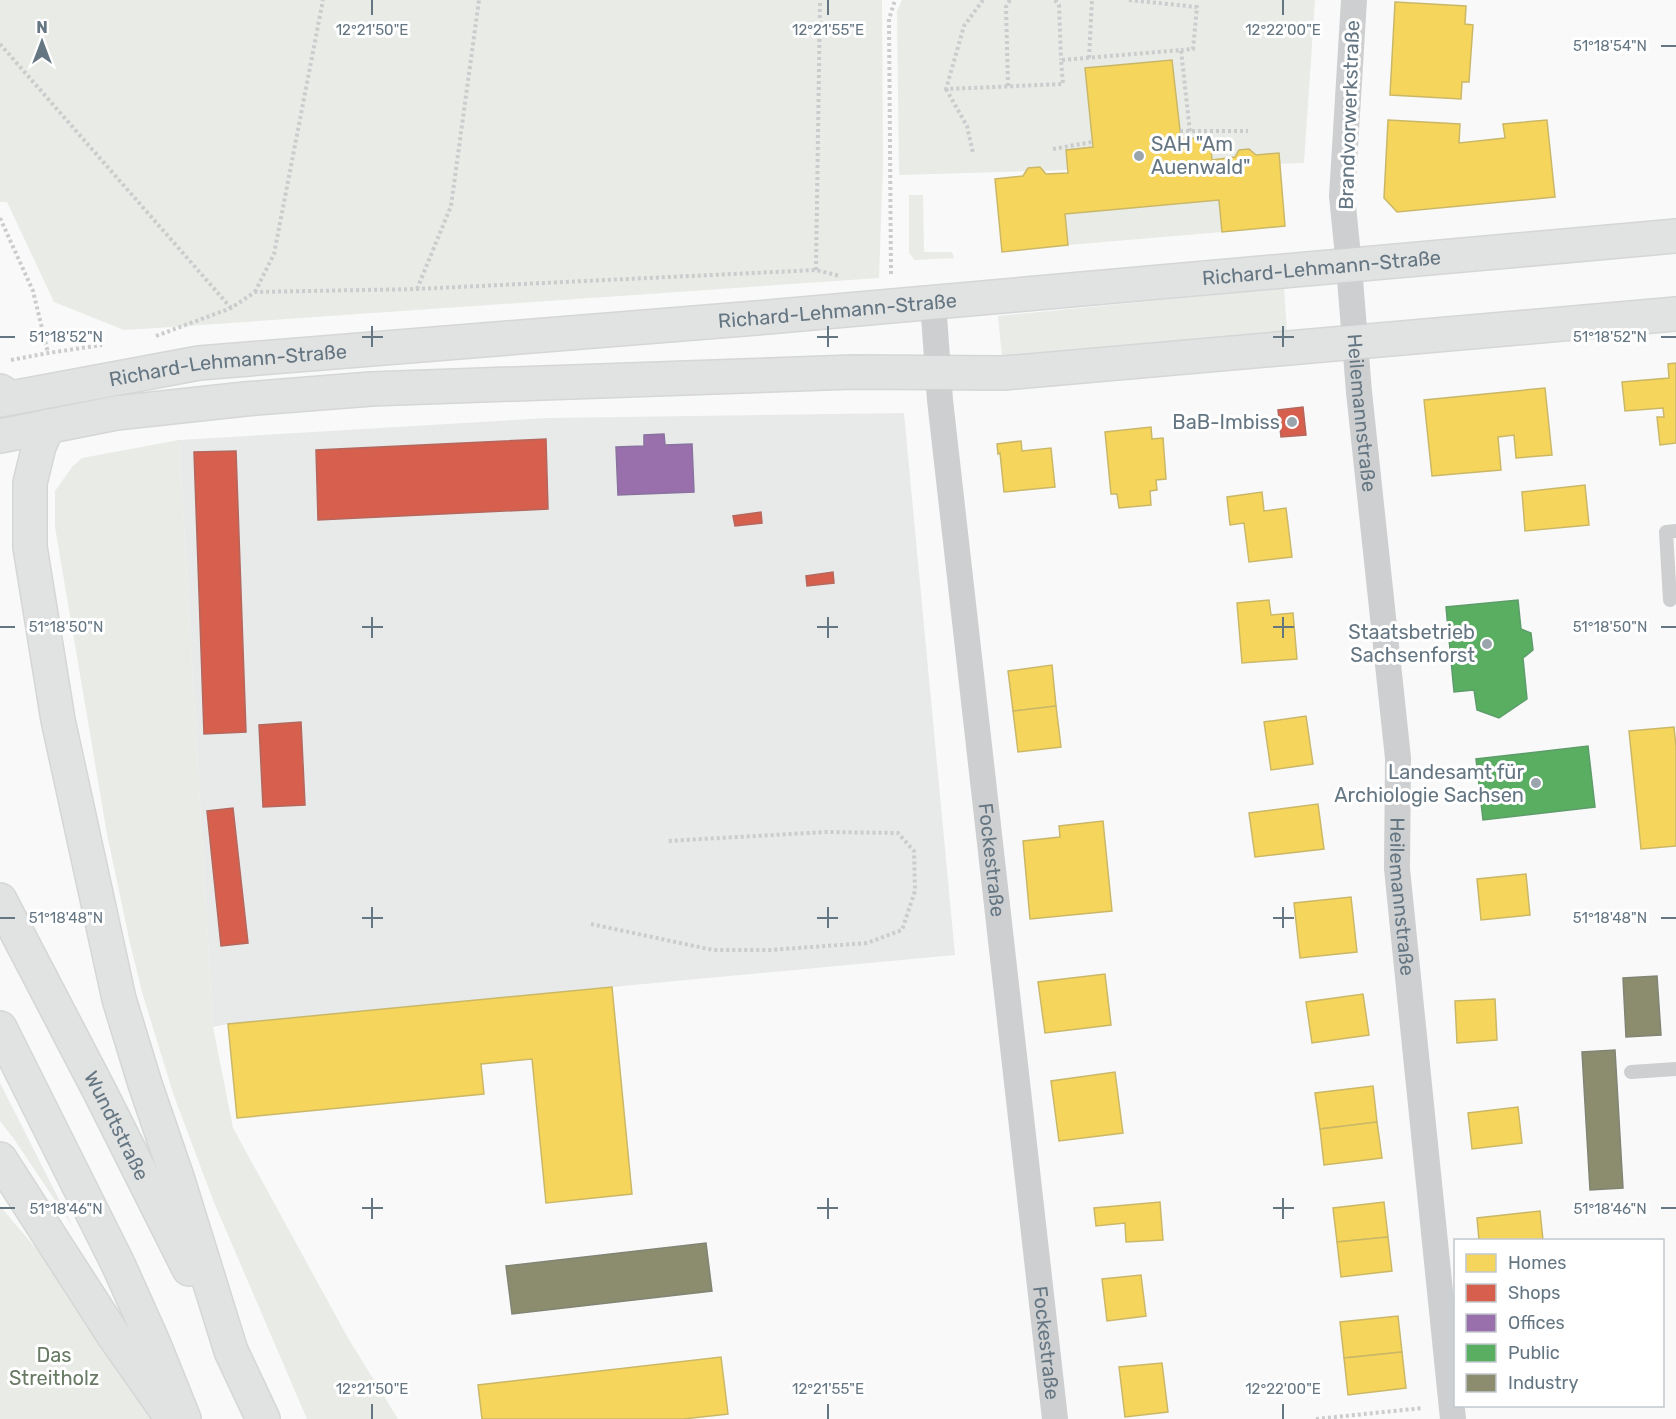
<svg xmlns="http://www.w3.org/2000/svg" width="1676" height="1419" font-family="Rubik,sans-serif">
  <style>
    .built { fill: #e8e9e9 }
    .green { fill: #e8ebe6 }
    .homes { fill: #f6d55c; stroke: #cab868; stroke-width: 1.5 }
    .shops { fill: #d6604d; stroke: #b4675d; stroke-width: 1.5 }
    .offices { fill: #9970ab; stroke: #89729f; stroke-width: 1.5 }
    .public { fill: #5aae61; stroke: #5d9d6b; stroke-width: 1.5 }
    .industry { fill: #8c8c6e; stroke: #808574; stroke-width: 1.5 }
    .lines { fill: none; stroke-linecap: round; stroke-linejoin: round }
    .primary-casing { stroke: #d5d6d7; stroke-width: 36 }
    .highway-casing { stroke: #d5d6d6; stroke-width: 36 }
    .path { stroke: #cbcccd; stroke-width: 4; stroke-dasharray: 3 3; stroke-linecap: butt }
    .lane { stroke: #cecfd0; stroke-width: 14 }
    .street { stroke: #cecfd0; stroke-width: 26 }
    .primary { stroke: #e1e2e2; stroke-width: 33 }
    .highway { stroke: #e1e2e2; stroke-width: 33 }
    .ticks { fill: none; stroke: #657683; stroke-width: 2 }
    .poi-dot { fill: #99a4ac; stroke: #fff; stroke-width: 2 }
    .labels { text-anchor: middle; stroke-width: 6; stroke-linejoin: round; paint-order: stroke }
    .street-label { font-size: 20px; fill: #657683; stroke: #fff }
    .poi-label { font-size: 20px; fill: #657683; stroke: #fff; text-anchor: end }
    .park-label { font-size: 20px; fill: #687a64; stroke: #fff }
    .ticks-label { font-size: 15px; text-anchor: middle; fill: #657683; stroke: #fff; stroke-width: 6; stroke-linejoin: round; paint-order: stroke }
  </style>
  <rect width="100%" height="100%" fill="#f9f9f9"/>
  <!-- built -->
  <polygon class="built" points="904,413 955,955 612,987 228,1024 213,1027 179,440 547,418"/>
  <!-- green -->
  <g class="green">
    <polygon points="0,0 882,0 883,164 879,278 172,327 124,330 54,302 7,202 0,202"/>
    <polygon points="902,0 1315,0 1304,163 899,175 897,11"/>
    <polygon points="909,195 923,195 924,252 952,252 954,258 915,260 909,253"/>
    <polygon points="1219,200 1222,232 1068,245 1065,214"/>
    <polygon points="1284,288 1287,332 1002,357 998,316"/>
    <polygon points="179,440 213,1027 233,1128 348,1338 398,1419 307,1419 213,1200 174,1096 142,992 130,943 107,834 55,527 55,491 72,467 82,458"/>
    <polygon points="0,1083 73,1227 14,1139 0,1121"/>
    <polygon points="0,1206 39,1252 152,1419 0,1419"/>
  </g>
  <!-- homes -->
  <g class="homes">
    <polygon points="1395,2 1466,6 1465,24 1473,25 1469,82 1462,82 1461,99 1390,95"/>
    <polygon points="1172,60 1181,139 1210,137 1212,160 1235,157 1239,150 1249,149 1256,155 1279,153 1285,226 1222,232 1219,200 1065,214 1068,245 1002,252 995,179 1023,176 1028,168 1040,167 1046,174 1068,173 1066,150 1093,147 1085,68"/>
    <polygon points="1388,120 1460,124 1459,143 1505,138 1503,124 1547,120 1555,197 1397,212 1384,198"/>
    <polygon points="1676,363 1676,443 1660,445 1657,417 1664,417 1663,408 1625,411 1622,382 1669,378 1668,364"/>
    <polygon points="1545,388 1552,455 1516,458 1514,435 1498,437 1501,470 1432,476 1424,400"/>
    <polygon points="1151,427 1152,439 1163,438 1166,479 1156,480 1157,490 1150,491 1151,505 1119,508 1117,494 1111,494 1105,432"/>
    <polygon points="1021,441 1022,451 1051,448 1055,487 1004,492 1000,453 998,454 997,444"/>
    <polygon points="1585,485 1589,525 1525,531 1522,492"/>
    <polygon points="1262,492 1264,511 1286,508 1292,557 1249,562 1244,523 1230,525 1227,497"/>
    <polygon points="1269,600 1271,615 1293,613 1297,659 1242,663 1237,603"/>
    <polygon points="1052,665 1056,706 1013,711 1008,671"/>
    <polygon points="1056,706 1061,747 1018,752 1013,711"/>
    <polygon points="1306,716 1313,764 1271,770 1264,722"/>
    <polygon points="1674,727 1676,747 1676,846 1641,849 1629,731"/>
    <polygon points="1318,804 1324,849 1255,857 1249,813"/>
    <polygon points="1103,821 1112,911 1030,919 1023,841 1060,837 1059,826"/>
    <polygon points="1526,874 1530,915 1481,920 1477,879"/>
    <polygon points="1351,897 1357,952 1300,958 1294,903"/>
    <polygon points="1105,974 1111,1025 1045,1033 1038,982"/>
    <polygon points="612,987 632,1194 546,1203 532,1059 481,1064 484,1094 237,1118 228,1024"/>
    <polygon points="1363,994 1369,1035 1312,1043 1306,1002"/>
    <polygon points="1495,999 1497,1040 1457,1043 1455,1001"/>
    <polygon points="1115,1072 1123,1133 1059,1141 1051,1081"/>
    <polygon points="1373,1086 1377,1122 1320,1129 1315,1093"/>
    <polygon points="1518,1107 1522,1143 1472,1149 1468,1113"/>
    <polygon points="1377,1122 1382,1158 1324,1165 1320,1129"/>
    <polygon points="1160,1202 1163,1240 1126,1242 1125,1223 1096,1226 1094,1208"/>
    <polygon points="1384,1202 1388,1237 1337,1242 1333,1208"/>
    <polygon points="1540,1211 1543,1240 1479,1240 1477,1218"/>
    <polygon points="1388,1237 1392,1271 1341,1277 1337,1242"/>
    <polygon points="1141,1275 1146,1316 1107,1321 1102,1279"/>
    <polygon points="1398,1316 1402,1352 1344,1358 1340,1322"/>
    <polygon points="1402,1352 1406,1388 1348,1395 1344,1358"/>
    <polygon points="721,1357 728,1414 683,1419 482,1419 478,1385"/>
    <polygon points="1162,1363 1168,1412 1125,1417 1119,1367"/>
  </g>
  <!-- shops -->
  <g class="shops">
    <polygon points="1303,407 1306,435 1281,437 1278,410"/>
    <polygon points="546,439 548,509 318,520 316,450"/>
    <polygon points="236,451 246,732 204,734 194,452"/>
    <polygon points="761,512 762,523 735,526 733,516"/>
    <polygon points="833,572 834,583 807,586 806,576"/>
    <polygon points="301,722 305,805 263,807 259,725"/>
    <polygon points="233,808 248,943 221,946 207,811"/>
  </g>
  <!-- offices -->
  <polygon class="offices" points="664,434 665,445 692,444 694,492 618,495 616,447 644,446 644,435"/>
  <!-- public -->
  <g class="public">
    <polygon points="1518,600 1521,629 1531,633 1533,650 1523,658 1527,699 1499,718 1477,710 1474,690 1454,692 1446,607"/>
    <polygon points="1588,746 1595,807 1483,820 1476,759"/>
  </g>
  <!-- industry -->
  <g class="industry">
    <polygon points="1657,976 1661,1035 1626,1037 1623,978"/>
    <polygon points="1615,1050 1623,1188 1590,1190 1582,1052"/>
    <polygon points="706,1243 712,1291 512,1314 506,1266"/>
  </g>
  <g class="lines">
    <defs>
      <g id="primary">
        <path id="s3" d="M0,400L199,363L768,317L1676,236"/>
        <polyline points="0,436 116,413 245,399 371,389 853,372 1004,373 1676,314"/>
      </g>
      <g id="highway">
        <polyline points="0,391 11,398"/>
        <polyline points="48,426 39,446 30,483 30,547 58,720 119,999 145,1084 177,1177 231,1351 263,1419"/>
        <path id="s4" d="M0,900L100,1092L189,1269"/>
        <polyline points="0,1028 118,1264 153,1342 184,1419"/>
        <polyline points="0,1159 114,1336 166,1410"/>
      </g>
    </defs>
    <!-- primary casing -->
    <use href="#primary" class="primary-casing"/>
    <!-- highway casing -->
    <use href="#highway" class="highway-casing"/>
    <!-- path -->
    <g class="path">
      <polyline points="983,0 964,26 946,89 1063,84 1061,60 1181,50 1190,132"/>
      <polyline points="1055,0 1059,5 1061,60"/>
      <polyline points="1129,0 1197,7 1193,49 1181,50"/>
      <polyline points="0,44 231,308"/>
      <polyline points="1089,58 1092,0"/>
      <polyline points="1008,86 1006,7 1010,0"/>
      <polyline points="946,89 967,126 973,153"/>
      <polyline points="1180,131 1248,131"/>
      <polyline points="1053,149 1092,142"/>
      <polyline points="0,218 33,291 48,353"/>
      <polyline points="816,270 820,0"/>
      <polyline points="891,274 889,19 895,0"/>
      <polyline points="417,289 451,206 479,0"/>
      <polyline points="255,292 274,254 323,0"/>
      <polyline points="156,336 231,308 255,292 417,289 816,270 840,276"/>
      <polyline points="11,360 48,353 102,345"/>
      <polyline points="591,924 713,950 770,950 867,943 902,930 915,891 914,851 898,833 826,832 667,841"/>
      <polyline points="1316,1419 1423,1408"/>
    </g>
    <!-- lane -->
    <g class="lane">
      <polyline points="1670,600 1666,532 1676,531"/>
      <polyline points="1631,1072 1676,1069"/>
    </g>
    <!-- street -->
    <g class="street">
      <path id="s1" d="M1354,0L1342,196L1349,266L1359,392L1398,758L1397,869L1453,1419"/>
      <path id="s2" d="M933,302L940,400L1055,1419"/>
    </g>
    <!-- primary -->
    <use href="#primary" class="primary"/>
    <!-- highway -->
    <use href="#highway" class="highway"/>
  </g>
  <!-- ticks -->
  <path class="ticks" d="M372,0V15M828,0V15M1283,0V15M1661,46H1676M372,326V347M828,326V347M1283,326V347M0,337H15M362,337H383M817,337H838M1273,337H1294M1661,337H1676M372,617V638M828,617V638M1283,617V638M0,627H15M362,627H383M817,627H838M1273,627H1294M1661,627H1676M372,907V928M828,907V928M1283,907V928M0,918H15M362,918H383M817,918H838M1273,918H1294M1661,918H1676M372,1198V1219M828,1198V1219M1283,1198V1219M0,1208H15M362,1208H383M817,1208H838M1273,1208H1294M1661,1208H1676M372,1404V1419M828,1404V1419M1283,1404V1419"/>
  <!-- markers -->
  <g class="poi-dot">
    <circle cx="1139" cy="156" r="6"/>
    <circle cx="1292" cy="422" r="6"/>
    <circle cx="1487" cy="644" r="6"/>
    <circle cx="1536" cy="783" r="6"/>
  </g>
  <g class="labels">
    <!-- street labels -->
    <g class="street-label">
      <text transform="translate(1349 115) rotate(-88)" y="7">Brandvorwerkstraße</text>
      <text dy="7" stroke="none"><textPath href="#s3" startOffset="1329">Richard-Lehmann-Straße</textPath></text>
      <text dy="7" stroke="none"><textPath href="#s3" startOffset="843">Richard-Lehmann-Straße</textPath></text>
      <text dy="7" stroke="none"><textPath href="#s3" startOffset="231">Richard-Lehmann-Straße</textPath></text>
      <text dy="7" stroke="none"><textPath href="#s1" startOffset="414">Heilemannstraße</textPath></text>
      <text dy="7" stroke="none"><textPath href="#s2" startOffset="561">Fockestraße</textPath></text>
      <text dy="7" stroke="none"><textPath href="#s1" startOffset="900">Heilemannstraße</textPath></text>
      <text dy="7" stroke="none"><textPath href="#s4" startOffset="254">Wundtstraße</textPath></text>
      <text dy="7" stroke="none"><textPath href="#s2" startOffset="1047">Fockestraße</textPath></text>
    </g>
    <!-- poi labels -->
    <g class="poi-label">
      <text x="1151" y="151" text-anchor="start">SAH "Am<tspan x="1151" dy="23">Auenwald"</tspan></text>
      <text x="1280" y="429">BaB-Imbiss</text>
      <text x="1475" y="639">Staatsbetrieb<tspan x="1475" dy="23">Sachsenforst</tspan></text>
      <text x="1524" y="779">Landesamt für<tspan x="1524" dy="23">Archiologie Sachsen</tspan></text>
    </g>
    <!-- park labels -->
    <g class="park-label">
      <text x="54" y="1362">Das<tspan x="54" dy="23">Streitholz</tspan></text>
    </g>
  </g>
  <g class="ticks-label">
    <text x="372" y="35">12°21'50"E</text>
    <text x="828" y="35">12°21'55"E</text>
    <text x="1283" y="35">12°22'00"E</text>
    <text x="1610" y="51">51°18'54"N</text>
    <text x="66" y="342">51°18'52"N</text>
    <text x="1610" y="342">51°18'52"N</text>
    <text x="66" y="632">51°18'50"N</text>
    <text x="1610" y="632">51°18'50"N</text>
    <text x="66" y="923">51°18'48"N</text>
    <text x="1610" y="923">51°18'48"N</text>
    <text x="66" y="1214">51°18'46"N</text>
    <text x="1610" y="1214">51°18'46"N</text>
    <text x="372" y="1394">12°21'50"E</text>
    <text x="828" y="1394">12°21'55"E</text>
    <text x="1283" y="1394">12°22'00"E</text>
  </g>
  <!-- legend -->
  <rect x="1454" y="1239" width="210" height="168" fill="#ffffff" stroke="#c1c8cd" stroke-width="1.5"/>
  <rect x="1466" y="1254" width="30" height="18" fill="#f6d55c" stroke="#c1c8cd" stroke-width="1.5"/>
  <text x="1508" y="1269" font-size="18" fill="#657683">Homes</text>
  <rect x="1466" y="1284" width="30" height="18" fill="#d6604d" stroke="#c1c8cd" stroke-width="1.5"/>
  <text x="1508" y="1299" font-size="18" fill="#657683">Shops</text>
  <rect x="1466" y="1314" width="30" height="18" fill="#9970ab" stroke="#c1c8cd" stroke-width="1.5"/>
  <text x="1508" y="1329" font-size="18" fill="#657683">Offices</text>
  <rect x="1466" y="1344" width="30" height="18" fill="#5aae61" stroke="#c1c8cd" stroke-width="1.5"/>
  <text x="1508" y="1359" font-size="18" fill="#657683">Public</text>
  <rect x="1466" y="1374" width="30" height="18" fill="#8c8c6e" stroke="#c1c8cd" stroke-width="1.5"/>
  <text x="1508" y="1389" font-size="18" fill="#657683">Industry</text>
  <!-- north arrow -->
  <g transform="translate(42 42)" stroke="#ffffff" stroke-width="4.5" paint-order="stroke">
  <path d="M0-4.5L10 22L0 15L-10 22Z" fill="#657683"/>
  <text y="-9" font-size="16" font-weight="bold" text-anchor="middle" fill="#657683">N</text>
  </g>
</svg>
